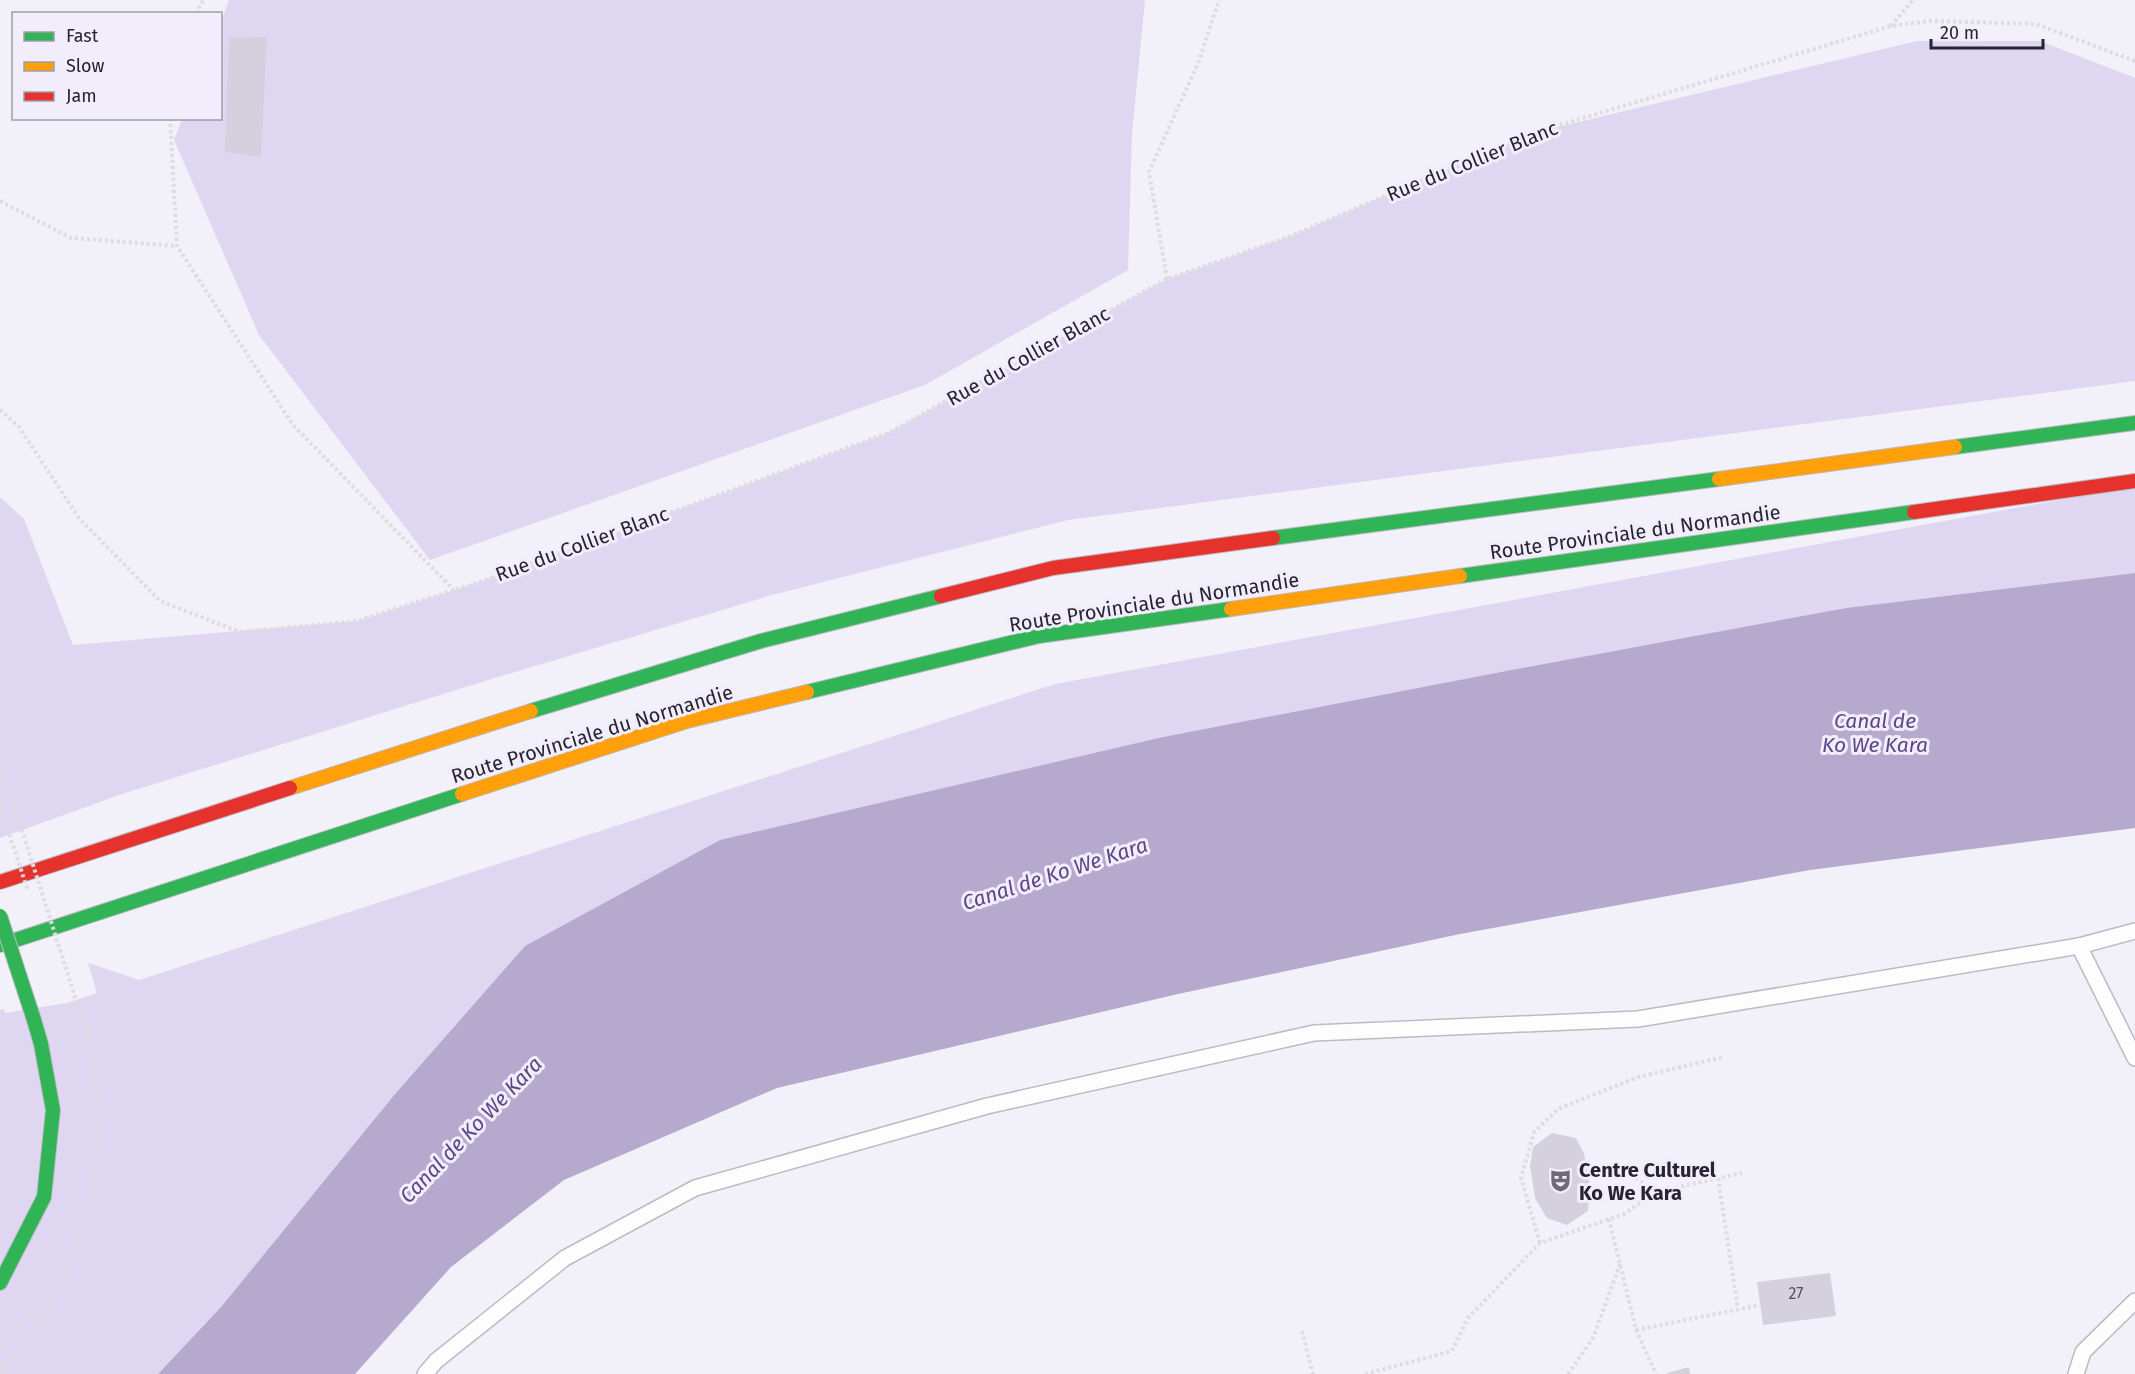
<svg xmlns="http://www.w3.org/2000/svg" width="2135" height="1374" font-family="'Fira Sans',sans-serif">
  <style>
    .green { fill: #dfd7f2 }
    .water { fill: #b5a9ce }
    .building { fill: #d4d0de }
    .lines { fill: none; stroke-linecap: round; stroke-linejoin: round }
    .lane-casing { stroke: #bdbac4; stroke-width: 18 }
    .fast-casing { stroke: #bdbac4; stroke-width: 16 }
    .slow-casing { stroke: #bdbac4; stroke-width: 16 }
    .jam-casing { stroke: #bdbac4; stroke-width: 16 }
    .path { stroke: #dddcde; stroke-width: 4; stroke-dasharray: 3 3; stroke-linecap: butt }
    .lane { stroke: #fdfdfe; stroke-width: 15 }
    .fast { stroke: #30b455; stroke-width: 14 }
    .slow { stroke: #ff9f0a; stroke-width: 14 }
    .jam { stroke: #e5322d; stroke-width: 14 }
    .fast-bridge-casing { stroke: #bdbac4; stroke-width: 16; stroke-linecap: butt }
    .path-bridge { stroke: #dddcde; stroke-width: 4; stroke-dasharray: 3 3; stroke-linecap: butt }
    .fast-bridge { stroke: #30b455; stroke-width: 14 }
    .labels { text-anchor: middle; stroke-width: 6; stroke-linejoin: round; paint-order: stroke }
    .number-label { font-size: 16px; fill: #524e5c }
    .street-label { font-size: 20px; fill: #272330; stroke: #f1edfb }
    .poi-label { font-size: 20px; font-weight: bold; fill: #272330; stroke: #f1edfb; text-anchor: start }
    .water-label { font-size: 21px; font-style: italic; fill: #5d4685; stroke: #f1edfb }
  </style>
  <rect width="100%" height="100%" fill="#f2f0f8"/>
  <!-- green -->
  <g class="green">
    <polygon points="229,0 1145,0 1132,134 1128,270 925,385 430,560 259,335 174,140 182,119 220,118 221,22"/>
    <polygon points="1917,41 2040,41 2135,78 2135,381 1068,520 772,595 472,685 122,794 0,838 0,497 24,519 73,645 357,621 477,583 888,433 1167,279 1286,238 1533,133"/>
    <polygon points="2135,486 2135,573 1846,608 1163,737 525,946 395,1094 221,1307 158,1374 0,1374 0,1010 4,1009 5,1013 67,1003 97,993 88,963 139,980 1055,684"/>
  </g>
  <!-- water -->
  <polygon class="water" points="2135,573 2135,828 1810,870 1460,934 1178,994 777,1088 564,1180 451,1267 355,1374 158,1374 221,1307 395,1094 525,946 720,840 1163,737 1522,668 1846,608"/>
  <!-- building -->
  <g class="building">
    <polygon points="267,37 261,157 225,152 229,38"/>
    <polygon points="1552,1133 1576,1138 1584,1154 1590,1187 1588,1211 1567,1225 1547,1218 1535,1198 1530,1166 1533,1147"/>
    <polygon points="1830,1273 1836,1316 1763,1325 1757,1282"/>
    <polygon points="1689,1367 1690,1374 1667,1374 1667,1373"/>
  </g>
  <g class="lines">
    <defs>
      <g id="lane">
        <polyline points="2079,946 2135,931"/>
        <polyline points="425,1374 436,1361 565,1258 695,1188 987,1106 1314,1033 1638,1019 2079,946 2135,1058"/>
        <polyline points="2076,1374 2083,1352 2135,1301"/>
      </g>
      <g id="fast">
        <polyline points="1955,447 2135,423"/>
        <polyline points="1273,538 1719,479"/>
        <polyline points="1460,576 1914,512"/>
        <polyline points="807,692 1039,636 1231,609"/>
        <polyline points="531,711 761,641 941,596"/>
        <polyline points="0,945 462,794"/>
        <polyline points="0,1283 44,1197 53,1110 41,1044 34,1020"/>
      </g>
      <g id="slow">
        <polyline points="1719,479 1955,447"/>
        <polyline points="1231,609 1460,576"/>
        <polyline points="290,788 531,711"/>
        <polyline points="462,794 687,721 807,692"/>
      </g>
      <g id="jam">
        <polyline points="1914,512 2135,481"/>
        <polyline points="941,596 1053,568 1273,538"/>
        <polyline points="0,882 290,788"/>
      </g>
    </defs>
    <!-- lane casing -->
    <use href="#lane" class="lane-casing"/>
    <!-- fast casing -->
    <use href="#fast" class="fast-casing"/>
    <!-- slow casing -->
    <use href="#slow" class="slow-casing"/>
    <!-- jam casing -->
    <use href="#jam" class="jam-casing"/>
    <!-- path -->
    <g class="path">
      <polyline points="196,14 203,0"/>
      <polyline points="1891,26 1913,0"/>
      <polyline points="170,118 177,246 293,425 454,590"/>
      <polyline points="0,201 71,238 177,246"/>
      <polyline points="1167,279 1149,172 1199,61 1219,0"/>
      <polyline points="0,410 19,427 79,518 160,601 240,632 357,621 477,583 888,433 1167,279 1286,238 1533,133 1891,26 1929,21 2036,24 2135,61"/>
      <polyline points="1588,1174 1634,1177 1656,1192"/>
      <polyline points="1718,1178 1738,1309"/>
      <polyline points="1609,1219 1636,1330 1656,1374"/>
      <polyline points="1540,1243 1521,1178 1534,1132 1558,1109 1638,1077 1724,1057"/>
      <polyline points="1636,1330 1760,1305"/>
      <polyline points="1302,1331 1313,1374"/>
      <polyline points="0,1353 33,1305 52,1267"/>
      <polyline points="1,1374 47,1312 88,1219 102,1113 88,1038"/>
      <polyline points="1365,1374 1452,1351 1468,1318 1540,1243 1624,1214 1656,1192 1742,1173"/>
      <polyline points="1568,1374 1593,1338 1620,1264"/>
    </g>
    <!-- lane -->
    <use href="#lane" class="lane"/>
    <!-- fast -->
    <use href="#fast" class="fast"/>
    <!-- slow -->
    <use href="#slow" class="slow"/>
    <!-- jam -->
    <use href="#jam" class="jam"/>
    <defs>
      <polyline id="fast-bridge" points="0,916 34,1020"/>
    </defs>
    <!-- fast-bridge casing -->
    <use href="#fast-bridge" class="fast-bridge-casing"/>
    <!-- path-bridge -->
    <g class="path-bridge">
      <polyline points="0,761 88,1038"/>
      <polyline points="0,806 28,891"/>
    </g>
    <!-- fast-bridge -->
    <use href="#fast-bridge" class="fast-bridge"/>
  </g>
  <!-- icons -->
  <defs>
    <symbol id="theatre-bare" viewBox="-9 -9 18 18"><path d="M-5-5.5Q0-4 5-5.5V0Q5 5 0 6Q-5 5-5 0ZM-3.3-2.5H-1v1.5H-3.3ZM1-2.5H3.3v1.5H1ZM-2.8 1Q0 5.5 2.8 1Z" fill="#6e6b76" stroke="#f1edfb" stroke-width="2.5" paint-order="stroke"/></symbol>
  </defs>
  <g fill-rule="evenodd">
    <use href="#theatre-bare" x="1544" y="1164" width="33" height="33"/>
  </g>
  <g class="labels">
    <!-- number labels -->
    <g class="number-label">
      <text x="1796" y="1299">27</text>
    </g>
    <!-- street labels -->
    <g class="street-label">
      <text transform="translate(1472 161) rotate(-22)" y="7">Rue du Collier Blanc</text>
      <text transform="translate(1028 356) rotate(-29)" y="7">Rue du Collier Blanc</text>
      <text transform="translate(1635 532) rotate(-8)" y="7">Route Provinciale du Normandie</text>
      <text transform="translate(582 544) rotate(-20)" y="7">Rue du Collier Blanc</text>
      <text transform="translate(1154 602) rotate(-9)" y="7">Route Provinciale du Normandie</text>
      <text transform="translate(592 734) rotate(-17)" y="7">Route Provinciale du Normandie</text>
    </g>
    <!-- poi labels -->
    <g class="poi-label">
      <text x="1579" y="1177">Centre Culturel<tspan x="1579" dy="23">Ko We Kara</tspan></text>
    </g>
    <!-- water labels -->
    <g class="water-label">
      <text x="1875" y="728">Canal de<tspan x="1875" dy="24">Ko We Kara</tspan></text>
      <text transform="translate(1055 874) rotate(-18)" y="7">Canal de Ko We Kara</text>
      <text transform="translate(471 1130) rotate(-46)" y="7">Canal de Ko We Kara</text>
    </g>
  </g>
  <!-- legend -->
  <rect x="12" y="12" width="210" height="108" fill="#f1edfb" stroke="#a09caa" stroke-width="1.5"/>
  <rect x="24" y="32" width="30" height="9" fill="#30b455" stroke="#a09caa" stroke-width="1.5"/>
  <text x="66" y="42" font-size="18" fill="#272330">Fast</text>
  <rect x="24" y="62" width="30" height="9" fill="#ff9f0a" stroke="#a09caa" stroke-width="1.5"/>
  <text x="66" y="72" font-size="18" fill="#272330">Slow</text>
  <rect x="24" y="92" width="30" height="9" fill="#e5322d" stroke="#a09caa" stroke-width="1.5"/>
  <text x="66" y="102" font-size="18" fill="#272330">Jam</text>
  <!-- scale -->
  <path d="M1931 39v9h112v-9" fill="none" stroke="#272330" stroke-width="3"/>
  <text x="1940" y="39" font-size="18" fill="#272330" stroke="#f1edfb" stroke-width="4.5" paint-order="stroke">20 m</text>
</svg>
